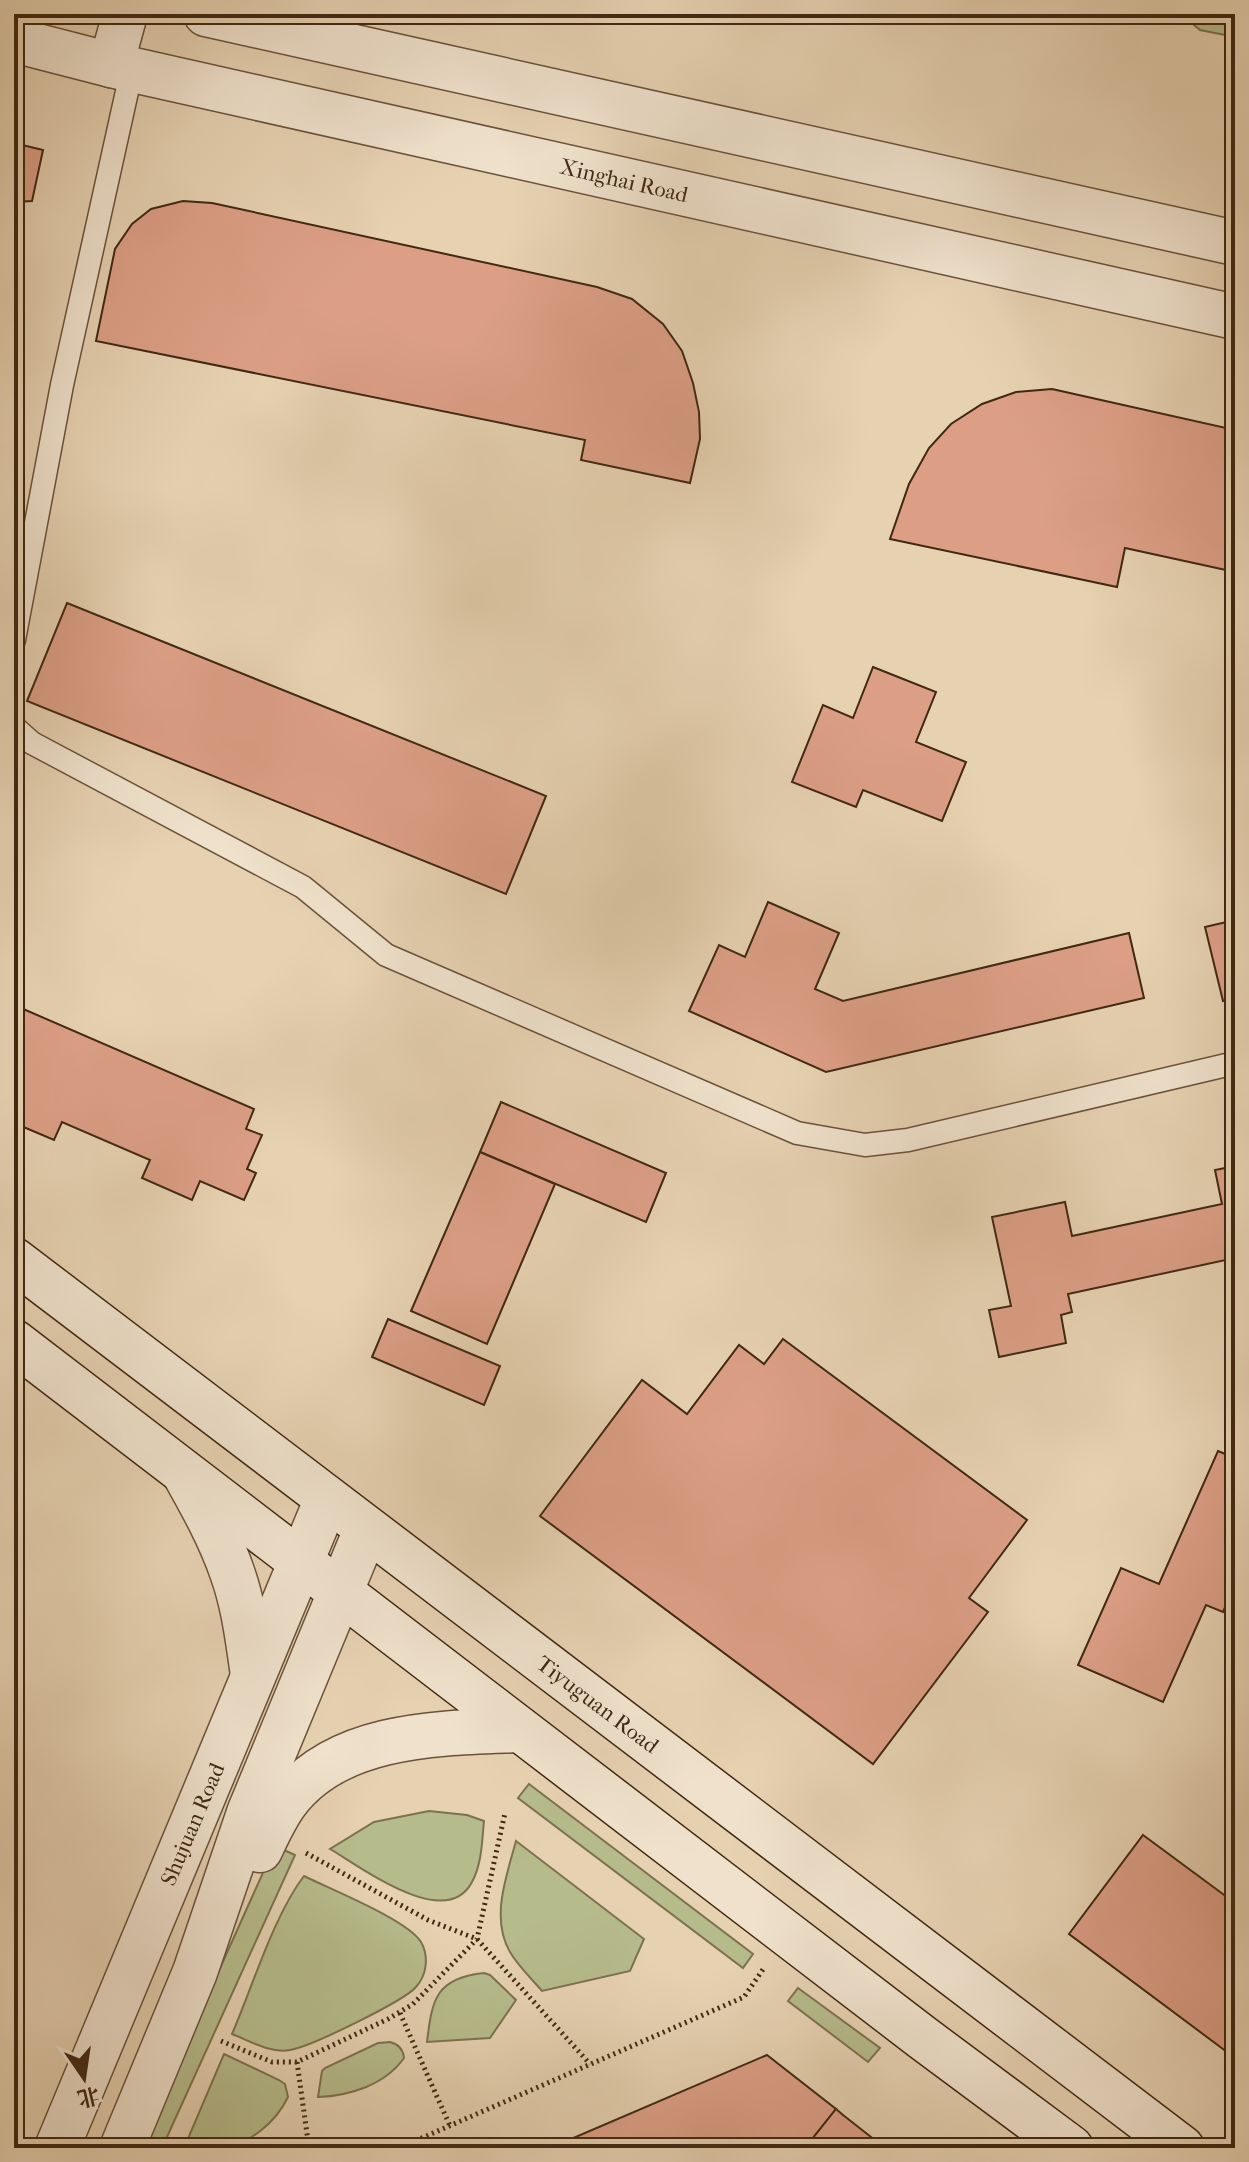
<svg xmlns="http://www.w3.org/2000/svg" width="1249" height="2162" font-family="'IM FELL French Canon','Noto Serif SC',serif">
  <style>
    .green { fill: #b6bb8b; stroke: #7c724e; stroke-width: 2 }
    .building { fill: #dc9f86; stroke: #412812; stroke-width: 2 }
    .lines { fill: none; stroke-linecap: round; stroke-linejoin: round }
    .service-casing { stroke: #6a523a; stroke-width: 25 }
    .minor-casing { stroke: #6a523a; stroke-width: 47 }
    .tertiary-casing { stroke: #6a523a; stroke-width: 47 }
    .secondary-casing { stroke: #412812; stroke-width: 47 }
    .path { stroke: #412812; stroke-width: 5; stroke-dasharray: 2 4; stroke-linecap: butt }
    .service { stroke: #efe1cc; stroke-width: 22 }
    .minor { stroke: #efe1cc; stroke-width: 44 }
    .tertiary { stroke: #efe1cc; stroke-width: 44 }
    .secondary { stroke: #efe1cc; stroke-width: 44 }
    .labels { text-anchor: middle; stroke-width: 8; stroke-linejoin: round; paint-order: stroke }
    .street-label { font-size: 22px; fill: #412812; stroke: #efe1cc }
  </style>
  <rect width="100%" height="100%" fill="#e6d1b1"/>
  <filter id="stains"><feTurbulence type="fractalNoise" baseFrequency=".0025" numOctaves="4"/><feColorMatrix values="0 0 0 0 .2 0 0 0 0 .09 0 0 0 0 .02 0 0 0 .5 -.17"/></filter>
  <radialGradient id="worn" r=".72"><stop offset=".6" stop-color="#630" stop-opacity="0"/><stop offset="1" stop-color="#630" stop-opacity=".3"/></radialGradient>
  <!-- green -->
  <g class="green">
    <polygon points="1181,14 1235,14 1235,37 1200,30"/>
    <polygon points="529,1784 753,1954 743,1968 518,1798"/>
    <path d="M429,1811L467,1815L484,1821C482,1840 482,1864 472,1882C446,1932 361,1867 330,1849L374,1822Z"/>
    <path d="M516,1841L644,1939L630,1971L542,1991C531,1978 518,1966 510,1952C490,1918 507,1875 516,1841Z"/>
    <polygon points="275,1846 295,1855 162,2148 139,2148"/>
    <path d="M304,1876C330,1889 408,1920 421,1942C429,1956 427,1975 416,1987C404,2001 310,2047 290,2050C271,2054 250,2041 232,2034C252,1988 274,1915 304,1876Z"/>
    <path d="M484,1973L490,1975L516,2000L490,2038L427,2042C432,1999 436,1978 484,1973Z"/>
    <polygon points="798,1988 880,2048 868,2062 788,2001"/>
    <path d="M390,2042C399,2044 403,2049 404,2058C385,2085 349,2096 318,2097L322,2071L325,2068L378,2043Z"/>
    <path d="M224,2054L279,2080L285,2084L288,2097C276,2122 251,2143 223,2148C211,2150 196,2148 184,2148Z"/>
  </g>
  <!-- building -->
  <g class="building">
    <polygon points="14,143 43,150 32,201 14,202"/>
    <polygon points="183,201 212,203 597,287 632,299 663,324 682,351 693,383 699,412 700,439 690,483 581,460 585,440 96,341 115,249 132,224 151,209"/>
    <polygon points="1052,389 1235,430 1235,572 1125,548 1117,587 890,539 909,484 929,448 951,424 982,404 1016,392"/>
    <polygon points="67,603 546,796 506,894 27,701"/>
    <polygon points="873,667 936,692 916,742 966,762 942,821 863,790 856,807 792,782 823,705 853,718"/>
    <polygon points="768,902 839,933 815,989 843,1001 1129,933 1144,998 826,1072 689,1011 719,945 745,957"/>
    <polygon points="1235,920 1235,998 1223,1001 1205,927"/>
    <polygon points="14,1005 254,1109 246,1129 262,1135 247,1169 256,1173 244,1200 200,1181 192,1200 142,1178 150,1160 62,1122 54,1140 14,1123"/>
    <polygon points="501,1102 666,1173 646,1222 480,1152"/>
    <polygon points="480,1152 555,1184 487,1344 411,1311"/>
    <polygon points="1235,1166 1235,1258 1068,1294 1072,1312 1061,1315 1066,1343 999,1357 989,1310 1011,1306 992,1217 1065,1202 1072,1236 1222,1204 1215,1170"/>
    <polygon points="388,1319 500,1366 484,1405 372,1357"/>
    <polygon points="783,1339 1027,1520 969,1598 988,1612 873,1764 540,1516 642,1380 687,1414 739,1345 764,1364"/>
    <polygon points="1218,1451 1235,1458 1235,1585 1223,1612 1206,1605 1163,1702 1078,1665 1121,1568 1159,1584"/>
    <polygon points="1143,1835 1235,1903 1235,2058 1069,1934"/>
    <polygon points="767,2055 836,2109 805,2148 768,2148 764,2145 762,2148 550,2148"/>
    <polygon points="836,2109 843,2115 885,2148 805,2148"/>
  </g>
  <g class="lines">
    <defs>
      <g id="service">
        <polyline points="14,640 62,385 132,69"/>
        <polyline points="14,727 32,743 303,887 386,955 797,1133 865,1145 908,1140 1235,1063"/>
      </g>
      <polyline id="minor" points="111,65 125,14"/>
      <g id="tertiary">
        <polyline points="206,14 1235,243"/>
        <polyline points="14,40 111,65 1235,317"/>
        <path d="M184,1473C202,1505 220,1537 232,1572C244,1605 248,1641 253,1675"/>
        <path d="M260,1850C268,1833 275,1817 286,1802C338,1732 443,1733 520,1730"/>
        <polyline points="57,2148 327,1499"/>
        <polyline points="122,2148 195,1972 249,1813 366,1530"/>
      </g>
      <g id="secondary">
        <polyline points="14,1260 1182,2148"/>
        <polyline points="14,1342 923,2038 1071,2148"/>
      </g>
    </defs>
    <!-- service casing -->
    <use href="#service" class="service-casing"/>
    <!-- minor casing -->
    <use href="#minor" class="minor-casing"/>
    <!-- tertiary casing -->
    <use href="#tertiary" class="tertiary-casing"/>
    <!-- secondary casing -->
    <use href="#secondary" class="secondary-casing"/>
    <!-- path -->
    <g class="path">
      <polyline points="306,1853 428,1920 477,1939 590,2064"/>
      <polyline points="400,2013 450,2126"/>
      <polyline points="221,2041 272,2062 297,2062 388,2019 413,2004 477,1939 505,1813"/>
      <polyline points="297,2062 309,2148"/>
      <polyline points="399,2148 744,1997 764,1968"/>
    </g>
    <!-- service -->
    <use href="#service" class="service"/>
    <!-- minor -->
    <use href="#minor" class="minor"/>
    <!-- tertiary -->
    <use href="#tertiary" class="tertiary"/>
    <!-- secondary -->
    <use href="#secondary" class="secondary"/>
  </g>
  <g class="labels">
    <!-- street labels -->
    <g class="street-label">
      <text transform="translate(624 180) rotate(13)" y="8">Xinghai Road</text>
      <text transform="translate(598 1704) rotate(37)" y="8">Tiyuguan Road</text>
      <text transform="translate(192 1824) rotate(-67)" y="8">Shujuan Road</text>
    </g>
  </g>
  <!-- margin -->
  <rect width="1249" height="2162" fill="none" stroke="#e6d1b1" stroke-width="48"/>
  <rect x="16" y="16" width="1217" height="2130" fill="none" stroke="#412812" stroke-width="4"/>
  <rect x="24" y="24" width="1201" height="2114" fill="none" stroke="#412812" stroke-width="2"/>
  <!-- north arrow -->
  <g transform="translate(84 2078) rotate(167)" stroke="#efe1cc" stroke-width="6" paint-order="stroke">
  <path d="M0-6L14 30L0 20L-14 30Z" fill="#412812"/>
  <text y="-12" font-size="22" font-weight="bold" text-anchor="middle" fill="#412812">北</text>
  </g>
  <rect width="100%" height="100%" filter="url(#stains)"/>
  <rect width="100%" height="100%" fill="url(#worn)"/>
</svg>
